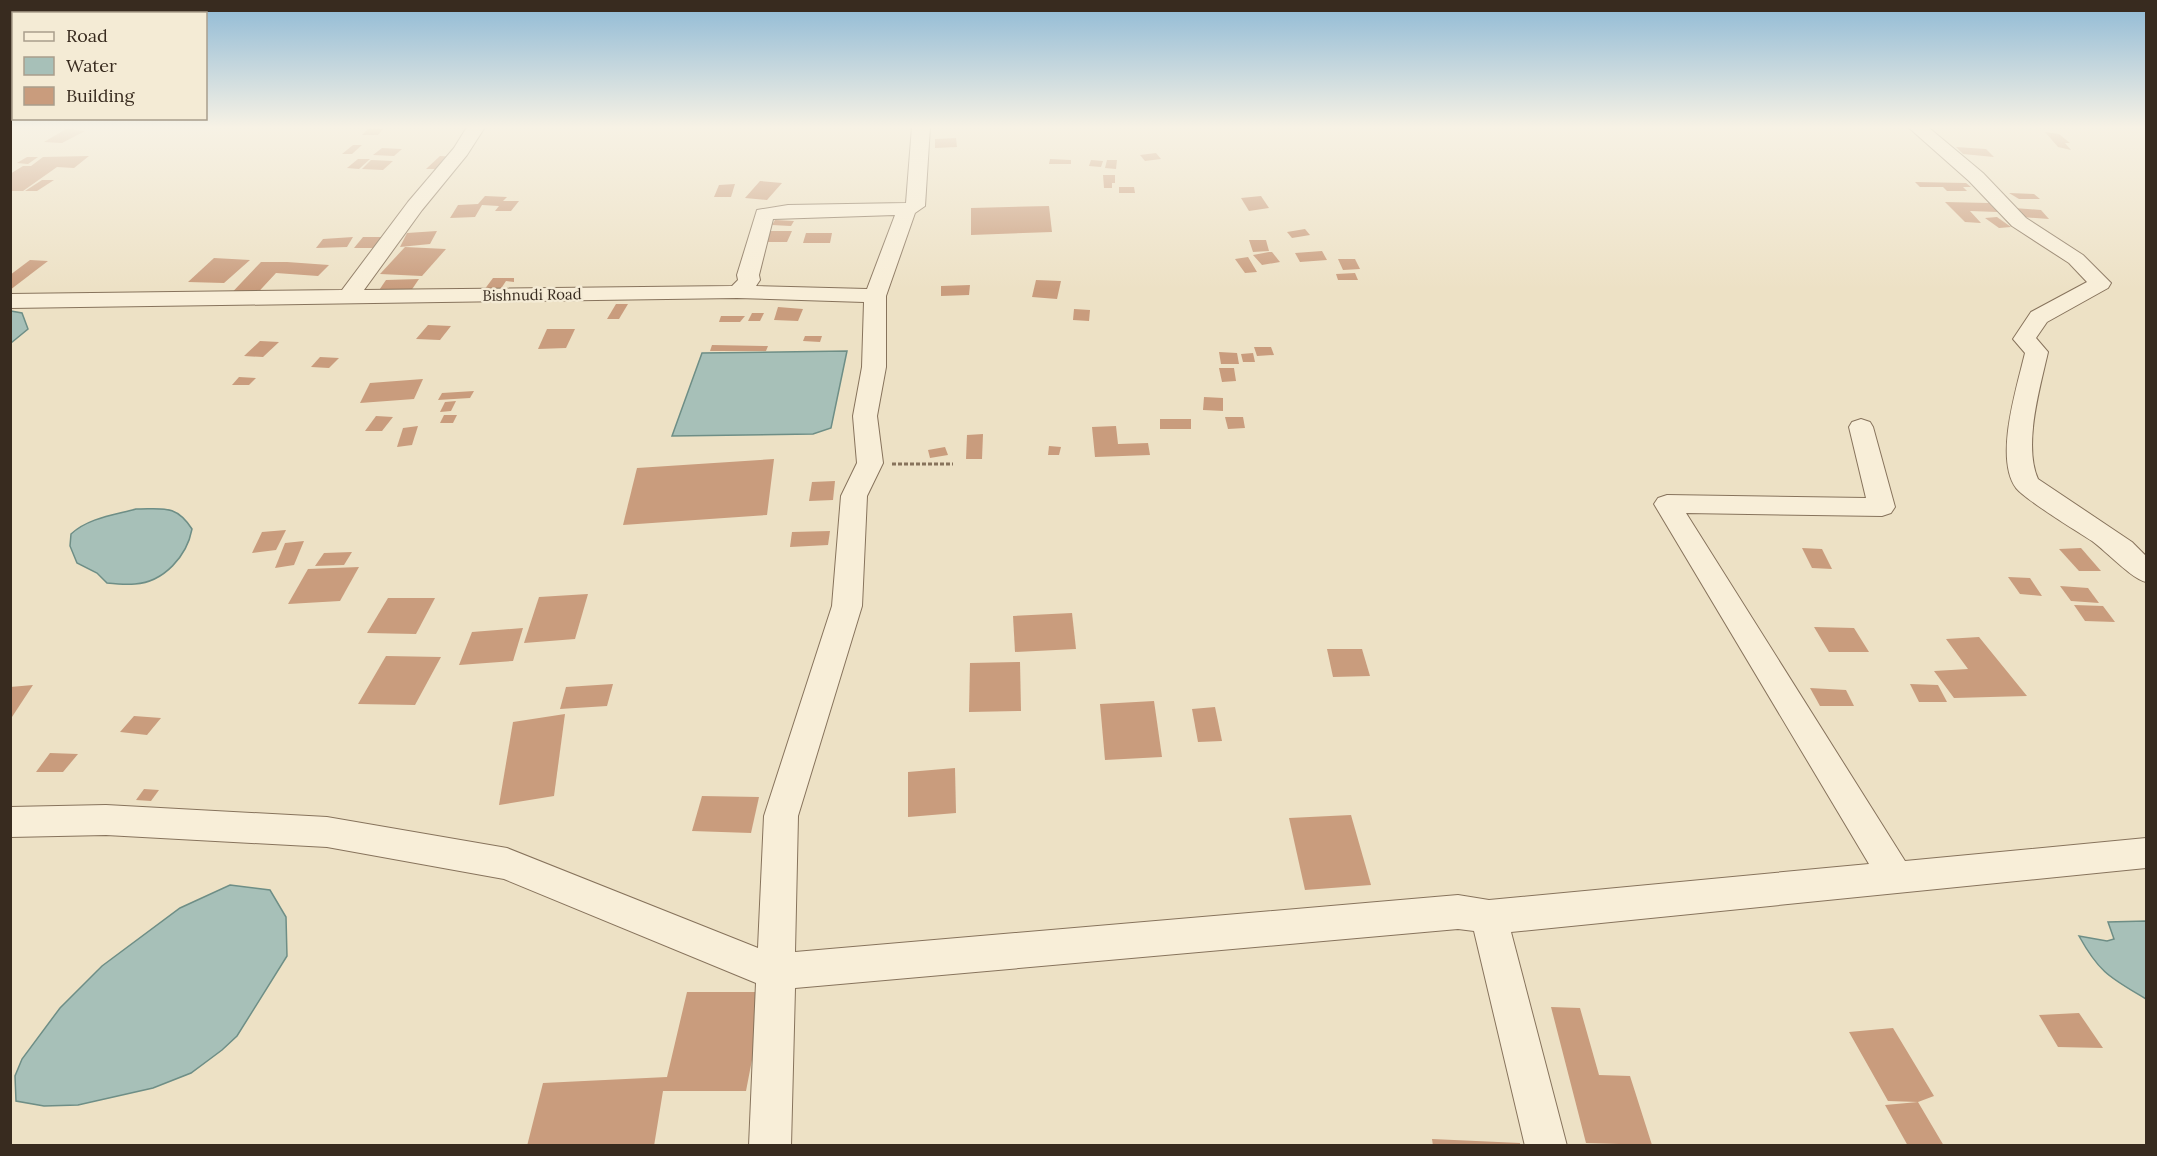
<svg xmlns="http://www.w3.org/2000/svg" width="2157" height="1156" font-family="Lora,serif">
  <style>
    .water { fill: #a7c0b8; stroke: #6e8e86; stroke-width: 1.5 }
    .building { fill: #c99c7d }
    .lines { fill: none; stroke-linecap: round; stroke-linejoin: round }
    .minor-casing { stroke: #87735c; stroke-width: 2 }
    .path { stroke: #87735c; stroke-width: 3; stroke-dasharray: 4 2; stroke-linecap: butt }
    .minor { fill: #f8eed8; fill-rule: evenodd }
    .labels { text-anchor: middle; stroke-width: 5; stroke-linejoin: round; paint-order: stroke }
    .far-street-label { font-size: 15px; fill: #382b1f; stroke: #f4ebd5 }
  </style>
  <rect width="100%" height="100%" fill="#ede1c5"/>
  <!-- water -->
  <g class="water">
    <polygon points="11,311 22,313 28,329 11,343"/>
    <polygon points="847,351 831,428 813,434 672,436 702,353"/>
    <path d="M136,509C163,509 176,504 192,529C187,556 164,582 135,584C126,585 116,584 107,583L97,573L77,563L70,546L71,534C88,518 114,515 136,509Z"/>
    <polygon points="230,885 270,890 286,917 287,956 237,1036 222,1050 191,1073 153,1088 78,1105 44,1106 16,1101 15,1076 22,1059 60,1008 102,966 180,908"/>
    <path d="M2146,921V999C2111,978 2100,974 2079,936L2107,941L2114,939L2108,922Z"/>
  </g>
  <!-- building -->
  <g class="building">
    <polygon points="66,129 85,131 62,143 44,142"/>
    <polygon points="368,129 383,129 378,135 362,135"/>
    <polygon points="2045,132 2059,134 2070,143 2065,143 2071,150 2058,147"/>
    <polygon points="956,138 957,147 935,148 935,139"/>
    <polygon points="353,145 362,145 352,154 342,154"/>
    <polygon points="1956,147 1986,149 1994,157 1963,154"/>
    <polygon points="382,148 402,149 394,156 373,155"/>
    <polygon points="1156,153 1161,159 1145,161 1140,155"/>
    <polygon points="89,156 74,168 57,167 23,191 10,191 10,174 23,166 31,166 43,157"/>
    <polygon points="440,156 457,157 444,169 426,169"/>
    <polygon points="27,157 38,157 28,164 17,163"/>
    <polygon points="358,159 370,159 359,169 347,168"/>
    <polygon points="1050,159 1071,160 1071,164 1049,164"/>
    <polygon points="371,160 393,161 383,170 362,169"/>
    <polygon points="1091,160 1103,161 1101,167 1089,166"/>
    <polygon points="1107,160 1117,160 1116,169 1105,168"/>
    <polygon points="1103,175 1115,175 1115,183 1112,183 1112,188 1104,188"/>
    <polygon points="42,180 54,180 37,191 25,191"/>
    <polygon points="760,181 782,183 767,200 745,198"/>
    <polygon points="1915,182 1966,183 1971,187 1963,187 1967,191 1947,191 1943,187 1920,187"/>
    <polygon points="735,184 731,197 714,197 719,185"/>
    <polygon points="1119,187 1134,187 1135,193 1119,193"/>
    <polygon points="2009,193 2034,194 2040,199 2019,199"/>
    <polygon points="485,196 507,197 503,201 519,201 511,211 495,211 499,206 482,205 475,217 450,218 458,205 478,204"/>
    <polygon points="1261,196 1269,208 1249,211 1241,198"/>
    <polygon points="1945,202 1989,203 1998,212 1970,211 1981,223 1965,222"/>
    <polygon points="1049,206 1052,232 971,235 971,208"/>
    <polygon points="2014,208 2041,210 2049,219 2022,217"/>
    <polygon points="1997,217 2011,227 1999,228 1985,218"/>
    <polygon points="775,220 794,221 791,226 772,225"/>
    <polygon points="1305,229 1310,235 1292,238 1287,232"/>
    <polygon points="437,231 430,244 400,247 407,233"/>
    <polygon points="764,231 792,231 787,242 759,242"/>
    <polygon points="806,233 832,233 830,243 803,243"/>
    <polygon points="353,237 347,247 316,248 323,239"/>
    <polygon points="363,237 388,237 379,248 354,248"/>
    <polygon points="1249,240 1266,240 1269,251 1253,252"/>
    <polygon points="405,247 446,249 422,276 380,274"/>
    <polygon points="1322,251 1327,260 1300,262 1295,253"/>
    <polygon points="1269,252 1272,252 1280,262 1262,265 1253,255"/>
    <polygon points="1248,257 1257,272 1245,273 1235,259"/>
    <polygon points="214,258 250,260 224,283 188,282"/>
    <polygon points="1338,259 1355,259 1360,269 1343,270"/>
    <polygon points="30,260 48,261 10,290 10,275"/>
    <polygon points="261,262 287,262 329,265 318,276 276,273 249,302 223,302"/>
    <polygon points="1355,273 1358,280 1338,280 1336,274"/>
    <polygon points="493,278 514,278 514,282 506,281 500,290 484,290"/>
    <polygon points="419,279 404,301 371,302 386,280"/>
    <polygon points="1036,280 1061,281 1057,299 1032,297"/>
    <polygon points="970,285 969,295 941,296 941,286"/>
    <polygon points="616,304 628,304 619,319 607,319"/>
    <polygon points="778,307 803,309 798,321 774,320"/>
    <polygon points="1074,309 1090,310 1089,321 1073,320"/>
    <polygon points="752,313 764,313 760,321 748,321"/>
    <polygon points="721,316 745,316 740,322 719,322"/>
    <polygon points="428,325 451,326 440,340 416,339"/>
    <polygon points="547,329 575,329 566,348 538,349"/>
    <polygon points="805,336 822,336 820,342 803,341"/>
    <polygon points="260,341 279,342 263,357 244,356"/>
    <polygon points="712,345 768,346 766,351 710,351"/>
    <polygon points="1254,347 1271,347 1274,355 1257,356"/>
    <polygon points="1219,352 1237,353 1239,364 1221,364"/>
    <polygon points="1253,353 1255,362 1243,362 1241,354"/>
    <polygon points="320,357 339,358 329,368 311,367"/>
    <polygon points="1219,368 1234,368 1236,381 1222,382"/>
    <polygon points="239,377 256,378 249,385 232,385"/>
    <polygon points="423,379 414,399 360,403 370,383"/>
    <polygon points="474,391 470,398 438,400 442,393"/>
    <polygon points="1204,397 1223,398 1223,411 1203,410"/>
    <polygon points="456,401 451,411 440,412 445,402"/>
    <polygon points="444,415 457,415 453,423 440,423"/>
    <polygon points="376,416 393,417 382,431 365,431"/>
    <polygon points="1225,417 1243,417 1245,428 1228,429"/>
    <rect x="1160" y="419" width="31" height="10"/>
    <polygon points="418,426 412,445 397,447 403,428"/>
    <polygon points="1116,426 1118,444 1148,443 1150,455 1095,457 1092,427"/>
    <polygon points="983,434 982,459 966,459 967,435"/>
    <polygon points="1049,446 1061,447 1059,455 1048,455"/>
    <polygon points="945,447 948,455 930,458 928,450"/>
    <polygon points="774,459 767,515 623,525 637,468"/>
    <polygon points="835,481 833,500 809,501 812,482"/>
    <polygon points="286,530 276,550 252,553 262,532"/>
    <polygon points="830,531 828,545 790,547 792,532"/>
    <polygon points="304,541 294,565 275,568 285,543"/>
    <polygon points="1802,548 1822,549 1832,569 1812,568"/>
    <polygon points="2081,548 2101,571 2079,571 2059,549"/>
    <polygon points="352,552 344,565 315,566 324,553"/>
    <polygon points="359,567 340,601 288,604 308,569"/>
    <polygon points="2008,577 2030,578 2042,596 2020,594"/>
    <polygon points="2060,586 2088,588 2099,603 2071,601"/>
    <polygon points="588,594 575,639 524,643 539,597"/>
    <polygon points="388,598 435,598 416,634 367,633"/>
    <polygon points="2074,605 2103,606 2115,622 2085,621"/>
    <polygon points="1072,613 1076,649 1015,652 1013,616"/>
    <polygon points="1814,627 1854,628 1869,652 1829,652"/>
    <polygon points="523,628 513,661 459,665 472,632"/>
    <polygon points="1979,637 2027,696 1954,698 1934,671 1968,669 1946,639"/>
    <polygon points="1327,649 1362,649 1370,676 1333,677"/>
    <polygon points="386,656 441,657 415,705 358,704"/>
    <polygon points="1020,662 1021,711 969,712 970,663"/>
    <polygon points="613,684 607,706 560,709 566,687"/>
    <polygon points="1910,684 1938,685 1947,702 1919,702"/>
    <polygon points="33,685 10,720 10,687"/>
    <polygon points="1810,688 1846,690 1854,706 1820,706"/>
    <polygon points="1154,701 1162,757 1105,760 1100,704"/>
    <polygon points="1215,707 1222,741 1198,742 1192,709"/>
    <polygon points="565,714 554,796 499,805 513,722"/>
    <polygon points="134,716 161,718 147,735 120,732"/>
    <polygon points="50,753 78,754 63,772 36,772"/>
    <polygon points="955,768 956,813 908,817 908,772"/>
    <polygon points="144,789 159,790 151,801 136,800"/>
    <polygon points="702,796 759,797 751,833 692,831"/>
    <polygon points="1351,815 1371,885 1305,890 1289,818"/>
    <polygon points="687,992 765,992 746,1091 663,1091 654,1146 527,1146 543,1083 667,1077"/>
    <polygon points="1551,1007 1580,1008 1599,1075 1630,1076 1652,1145 1586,1143"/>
    <polygon points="2079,1013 2103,1048 2058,1047 2039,1015"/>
    <polygon points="1893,1028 1934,1096 1918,1102 1944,1146 1908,1146 1885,1105 1918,1102 1888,1101 1849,1032"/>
    <polygon points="1432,1139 1520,1143 1520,1146 1433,1146"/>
  </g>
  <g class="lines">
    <defs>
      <g id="minor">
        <path d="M467,127H485L467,155L422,210L364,290L732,286L738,280L737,275L757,210L788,205L906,203L912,127H930L925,206L915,213L886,296V367L877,416L883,463L867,496L862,606L798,816L795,952L1458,895L1489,900L1869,864L1654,504L1658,498L1667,495L1866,498L1849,427L1852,422L1861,419L1870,422L1873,427L1895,507L1891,513L1882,516L1686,513L1905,861L2146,838V868L1511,932L1567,1146H1525L1474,931L1458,929L795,988L791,1146H749L756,983L504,879L327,847L106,835L10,837V807L106,805L327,817L507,848L758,948L764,816L832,606L841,496L857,463L853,416L862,367L864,302L737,298L10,308V294L342,290L408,202L454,148ZM895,215L867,289L756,286L760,280L759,275L773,219Z"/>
        <path d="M1908,127H1928L1983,173L2026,218L2083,255L2111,283L2108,288L2047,322L2036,338L2048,352C2040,388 2023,445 2038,479L2132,542L2146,556V582C2132,579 2107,552 2092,541C2075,530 2027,501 2016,488C1994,458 2017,387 2025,353L2013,339L2031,312L2087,282L2069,263L2012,226L1969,181Z"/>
      </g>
    </defs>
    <!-- minor casing -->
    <use href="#minor" class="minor-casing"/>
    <!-- path -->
    <polyline class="path" points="892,464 953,464"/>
    <!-- minor -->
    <use href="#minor" class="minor"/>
  </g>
  <!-- sky -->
  <linearGradient id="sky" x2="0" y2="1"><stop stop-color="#8eb9d5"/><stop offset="0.44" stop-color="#f7f2e5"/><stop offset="1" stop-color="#f7f2e5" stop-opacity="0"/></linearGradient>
  <rect width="2157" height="289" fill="url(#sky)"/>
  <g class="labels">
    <!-- far-street labels -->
    <g class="far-street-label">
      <text transform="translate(532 295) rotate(-1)" y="5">Bishnudi Road</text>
    </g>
  </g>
  <!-- border -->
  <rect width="2157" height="1156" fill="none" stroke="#382b1f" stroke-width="24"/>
  <!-- legend -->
  <rect x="12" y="12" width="195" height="108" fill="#f4ebd5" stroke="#a99e8c" stroke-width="1.5"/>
  <rect x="24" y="32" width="30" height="9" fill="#f8eed8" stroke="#a99e8c" stroke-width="1.5"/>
  <text x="66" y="42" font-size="18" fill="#382b1f">Road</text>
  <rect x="24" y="57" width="30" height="18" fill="#a7c0b8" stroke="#a99e8c" stroke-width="1.5"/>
  <text x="66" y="72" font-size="18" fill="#382b1f">Water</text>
  <rect x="24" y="87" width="30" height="18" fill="#c99c7d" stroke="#a99e8c" stroke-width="1.5"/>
  <text x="66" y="102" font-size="18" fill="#382b1f">Building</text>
</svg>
